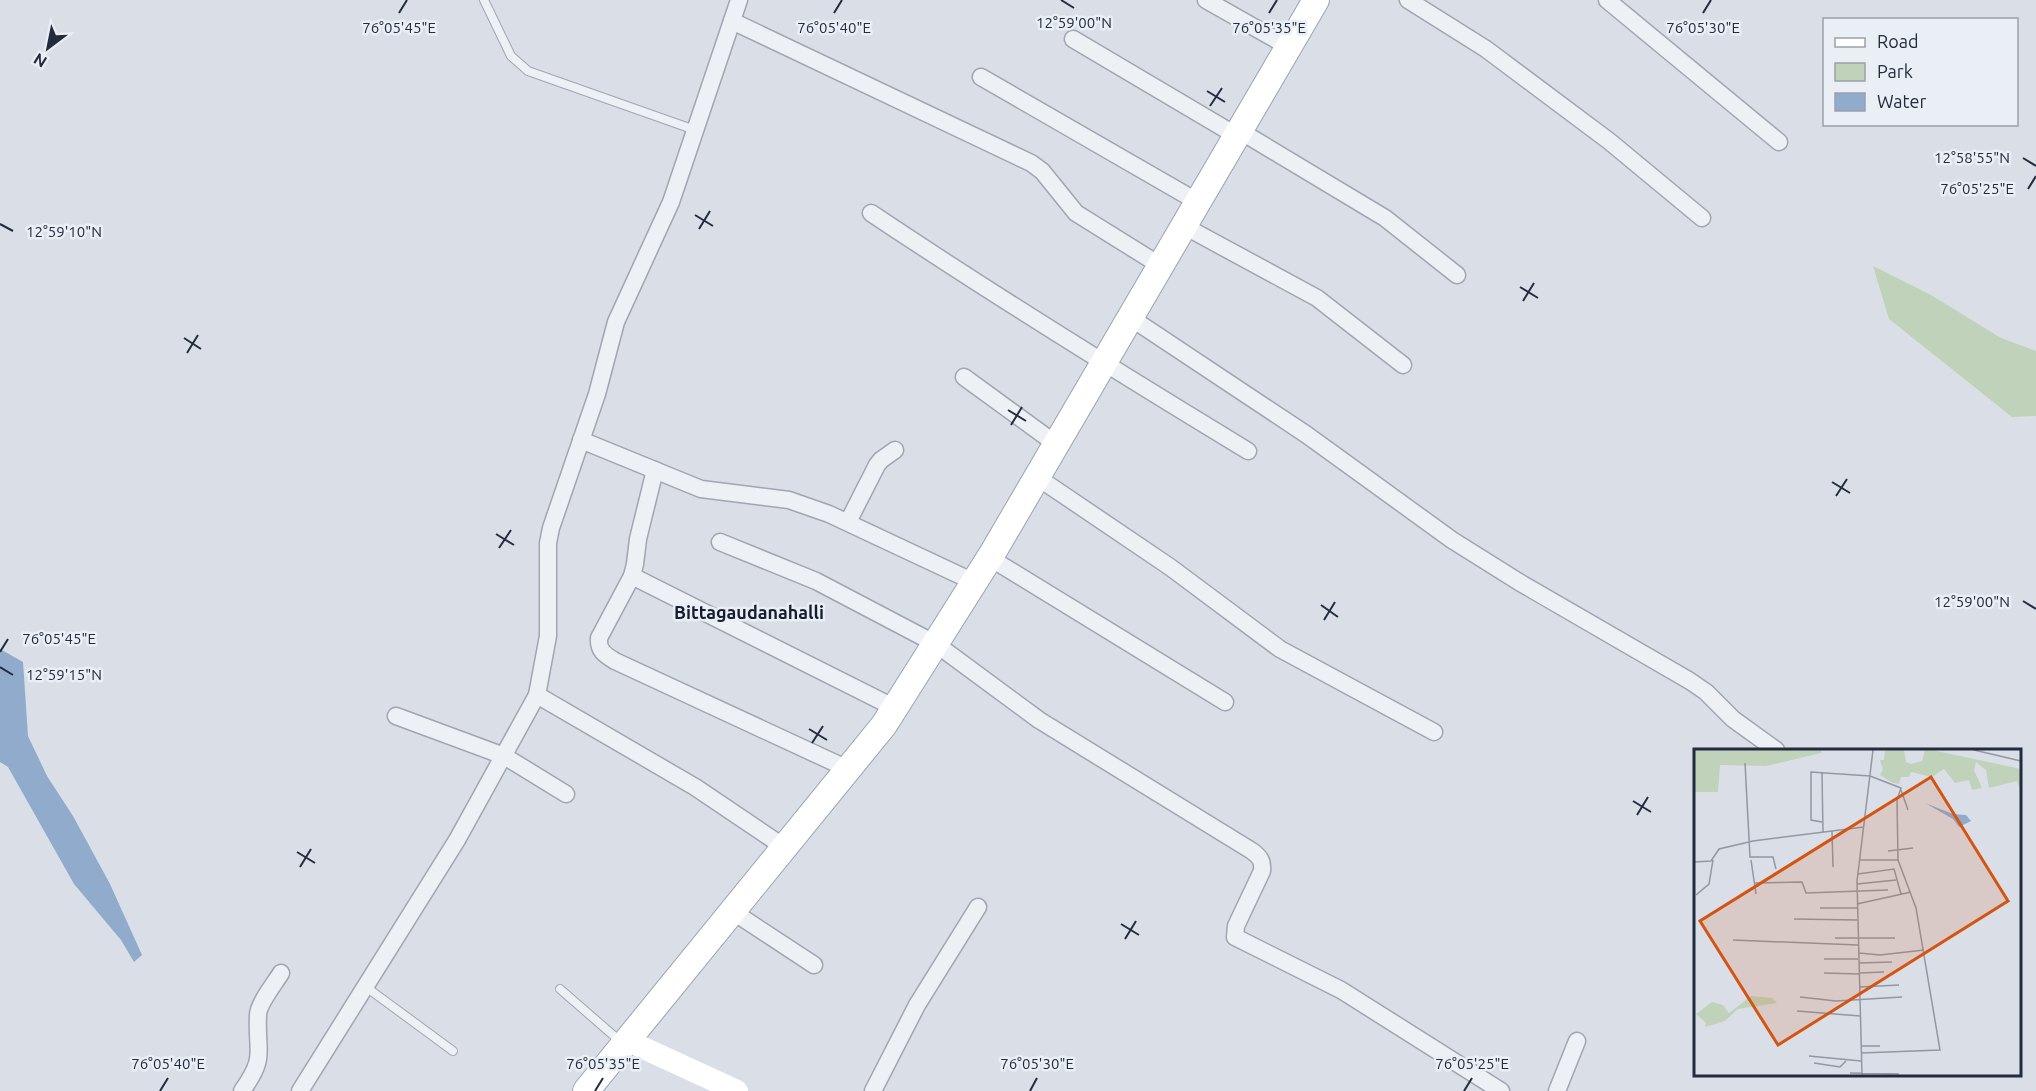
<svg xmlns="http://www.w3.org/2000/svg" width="2036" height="1091" font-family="Ubuntu,sans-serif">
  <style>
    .green { fill: #c0d2ba }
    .water { fill: #90abcc }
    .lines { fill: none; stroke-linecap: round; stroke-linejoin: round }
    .lane-casing { stroke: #9fa6b1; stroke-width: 10 }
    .street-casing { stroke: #9fa6b1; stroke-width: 19 }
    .primary-casing { stroke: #98a3b4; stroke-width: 28 }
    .lane { stroke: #edf0f5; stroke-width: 8 }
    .street { stroke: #edf0f5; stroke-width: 16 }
    .secondary { stroke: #fff; stroke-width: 22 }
    .primary { stroke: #fff; stroke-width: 26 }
    .ticks { fill: none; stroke: #232c3e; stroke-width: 2 }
    .labels { text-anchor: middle; stroke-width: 5; stroke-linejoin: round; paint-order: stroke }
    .quarter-label { font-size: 18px; font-weight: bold; fill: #161d2e; stroke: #eaeef5 }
    .inset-road { fill: none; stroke: #9197a3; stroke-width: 1.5 }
    .view { fill: #d45411; fill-opacity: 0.15; stroke: #d45411; stroke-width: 3 }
    .inset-edge { fill: none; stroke: #232c3e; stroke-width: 3 }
    .ticks-label { font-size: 15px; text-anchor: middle; fill: #232c3e; stroke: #eaeef5; stroke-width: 5; stroke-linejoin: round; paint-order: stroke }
  </style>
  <rect width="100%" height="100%" fill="#dadfe7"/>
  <!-- green -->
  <polygon class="green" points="1873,266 1931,295 2001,338 2036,351 2036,416 2012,417 1889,319"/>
  <!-- water -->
  <polygon class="water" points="0,649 23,662 28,736 47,776 73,816 110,884 142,955 134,962 121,940 74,884 8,767 0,762"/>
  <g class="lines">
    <defs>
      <g id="lane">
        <polyline points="484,0 511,56 528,71 695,130"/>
        <polyline points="366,987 453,1051"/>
        <polyline points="560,989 621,1042"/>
      </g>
      <g id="street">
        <polyline points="1206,0 1289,47"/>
        <polyline points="1408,0 1486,49 1609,141 1702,218"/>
        <polyline points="1607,0 1779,142"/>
        <polyline points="732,21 1031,163 1042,171 1076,213 1161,266"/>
        <polyline points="1073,39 1237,136"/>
        <polyline points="981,77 1198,202"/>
        <polyline points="1240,131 1385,218 1457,275"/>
        <path d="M871,213C995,296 1121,374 1248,451"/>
        <polyline points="1184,226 1317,298 1403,365"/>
        <polyline points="1131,318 1307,435 1452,540 1519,582 1690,681 1706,692 1733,719 1776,750"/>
        <polyline points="964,377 1056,444"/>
        <polyline points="581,440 701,489 789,500 829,514 974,582"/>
        <path d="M655,470L638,539L635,564L632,576L599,638C598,651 605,655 615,661L848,769"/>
        <polyline points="1037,477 1170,567 1280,649 1434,732"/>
        <polyline points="848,522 877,465 881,460 895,450"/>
        <path d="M720,542L816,581L936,644L1039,720L1252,851C1260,857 1263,861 1262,871L1236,926L1235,937L1341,990L1501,1091"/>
        <polyline points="990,558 1225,702"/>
        <polyline points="632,576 895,708"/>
        <polyline points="537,695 695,787 784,847"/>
        <polyline points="396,716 504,756 566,794"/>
        <polyline points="732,911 814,965"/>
        <path d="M242,1091C267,1056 256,1053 258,1015C258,1004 275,983 281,973"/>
        <polyline points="300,1091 457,840 537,695 548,636 548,543 551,528 597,394 616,322 671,202 739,0"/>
        <polyline points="873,1091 917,1005 978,907"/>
        <polyline points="1557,1091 1577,1041"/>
      </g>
      <polyline id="primary" points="586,1091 884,725 992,554 1316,0"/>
    </defs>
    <!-- lane casing -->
    <use href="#lane" class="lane-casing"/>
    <!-- street casing -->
    <use href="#street" class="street-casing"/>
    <!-- primary casing -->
    <use href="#primary" class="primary-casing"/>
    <!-- lane -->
    <use href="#lane" class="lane"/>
    <!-- street -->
    <use href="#street" class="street"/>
    <!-- secondary -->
    <polyline class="secondary" points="626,1040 737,1091"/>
    <!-- primary -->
    <use href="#primary" class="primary"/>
  </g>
  <!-- ticks -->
  <path class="ticks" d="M1061,0L1074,8M399,13L407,0M834,13L842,0M1269,13L1277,0M1703,13L1711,0M1207,91L1225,102M1210,106L1222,88M2023,158L2036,166M2028,189L2036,176M695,215L713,226M0,224L13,231M699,229L710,211M1520,287L1538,298M1523,301L1534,283M184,338L201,349M187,353L198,335M1008,410L1026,421M1011,425L1022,407M1832,482L1850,493M1836,496L1847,479M496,534L514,545M499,548L511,530M2023,601L2036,609M1321,605L1338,617M1324,620L1335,602M0,652L8,639M0,667L13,675M809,729L827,740M812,743L823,726M1633,801L1651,812M1637,815L1648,797M297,852L315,863M300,867L311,849M1121,924L1139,935M1125,939L1136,921M160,1091L168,1078M595,1091L603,1078M1030,1091L1037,1078M1464,1091L1472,1078"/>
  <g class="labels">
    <!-- quarter labels -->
    <g class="quarter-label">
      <text x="749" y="619">Bittagaudanahalli</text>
    </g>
  </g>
  <!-- overview -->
  <g transform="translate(1694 749)">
    <rect width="327" height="327" fill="#dadfe7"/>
    <path d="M0,1H127V4L72,17L26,16L24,43H0ZM191,1H210L212,13L217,15L228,12L231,1H238L327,20V43L323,32L295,39L292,21L282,13L280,21L288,39L278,41L275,31L261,34L250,20L238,28L217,23L215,28H207L205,35L197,33L186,26L189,20L186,11H190ZM57,247L78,249L83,254L44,260L31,272L11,278L12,274L2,265L18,253L29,256L35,264Z" fill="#c0d2ba"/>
    <path d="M231,54L259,65L272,66L277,72L265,78L259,70Z" fill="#90abcc"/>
    <path class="inset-road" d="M280,1L327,12M51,14L56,108H79L82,120M128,23L129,84M207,41L214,61M128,73L117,71V23L176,27M138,82L139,118M194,102L219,99M57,111L62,145M166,111H204M0,113L17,112L25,100L59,92L170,78M164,125L200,120L207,145M60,134L108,133L112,144L194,141M163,135L202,131M2,146L15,135L19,111M163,155L217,143M126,159H163M100,170L163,171M141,189H201M39,191L164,196M165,204L186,206L230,201M130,210H164M165,214L198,213M130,224L165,225M165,224L190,223M166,238L205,236M106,248L142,252L208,248M103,262L166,267M167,297H186M167,304L246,301L222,159L204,111L203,51L207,39L176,27M115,307L167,312M120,314L146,318L152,312M156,324L205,325M168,326L163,132L179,1"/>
    <path class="view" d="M237,28L314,152L84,296L6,172Z"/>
    <rect width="327" height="327" class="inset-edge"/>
  </g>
  <g class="ticks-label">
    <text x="1074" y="28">12°59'00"N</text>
    <text x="399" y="33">76°05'45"E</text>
    <text x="834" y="33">76°05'40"E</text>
    <text x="1269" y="33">76°05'35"E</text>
    <text x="1703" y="33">76°05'30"E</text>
    <text x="1972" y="163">12°58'55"N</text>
    <text x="1977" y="194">76°05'25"E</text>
    <text x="64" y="237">12°59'10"N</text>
    <text x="1972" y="607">12°59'00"N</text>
    <text x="59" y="644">76°05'45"E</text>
    <text x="64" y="680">12°59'15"N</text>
    <text x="168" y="1069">76°05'40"E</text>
    <text x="603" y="1069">76°05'35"E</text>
    <text x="1037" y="1069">76°05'30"E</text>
    <text x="1472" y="1069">76°05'25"E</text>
  </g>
  <!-- legend -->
  <rect x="1823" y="18" width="195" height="108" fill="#eaeef5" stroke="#9aa0ac" stroke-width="1.5"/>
  <rect x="1835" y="38" width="30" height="9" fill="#ffffff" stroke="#9aa0ac" stroke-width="1.5"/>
  <text x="1877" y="48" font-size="18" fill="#232c3e">Road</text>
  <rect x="1835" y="63" width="30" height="18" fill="#c0d2ba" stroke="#9aa0ac" stroke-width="1.5"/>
  <text x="1877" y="78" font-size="18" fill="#232c3e">Park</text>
  <rect x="1835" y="93" width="30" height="18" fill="#90abcc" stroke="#9aa0ac" stroke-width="1.5"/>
  <text x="1877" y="108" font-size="18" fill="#232c3e">Water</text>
  <!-- north arrow -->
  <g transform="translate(48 48) rotate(212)" stroke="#eaeef5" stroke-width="4.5" paint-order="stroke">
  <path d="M0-4.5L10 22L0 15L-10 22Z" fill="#232c3e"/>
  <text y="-9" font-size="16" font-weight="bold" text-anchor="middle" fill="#232c3e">N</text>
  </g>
</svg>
